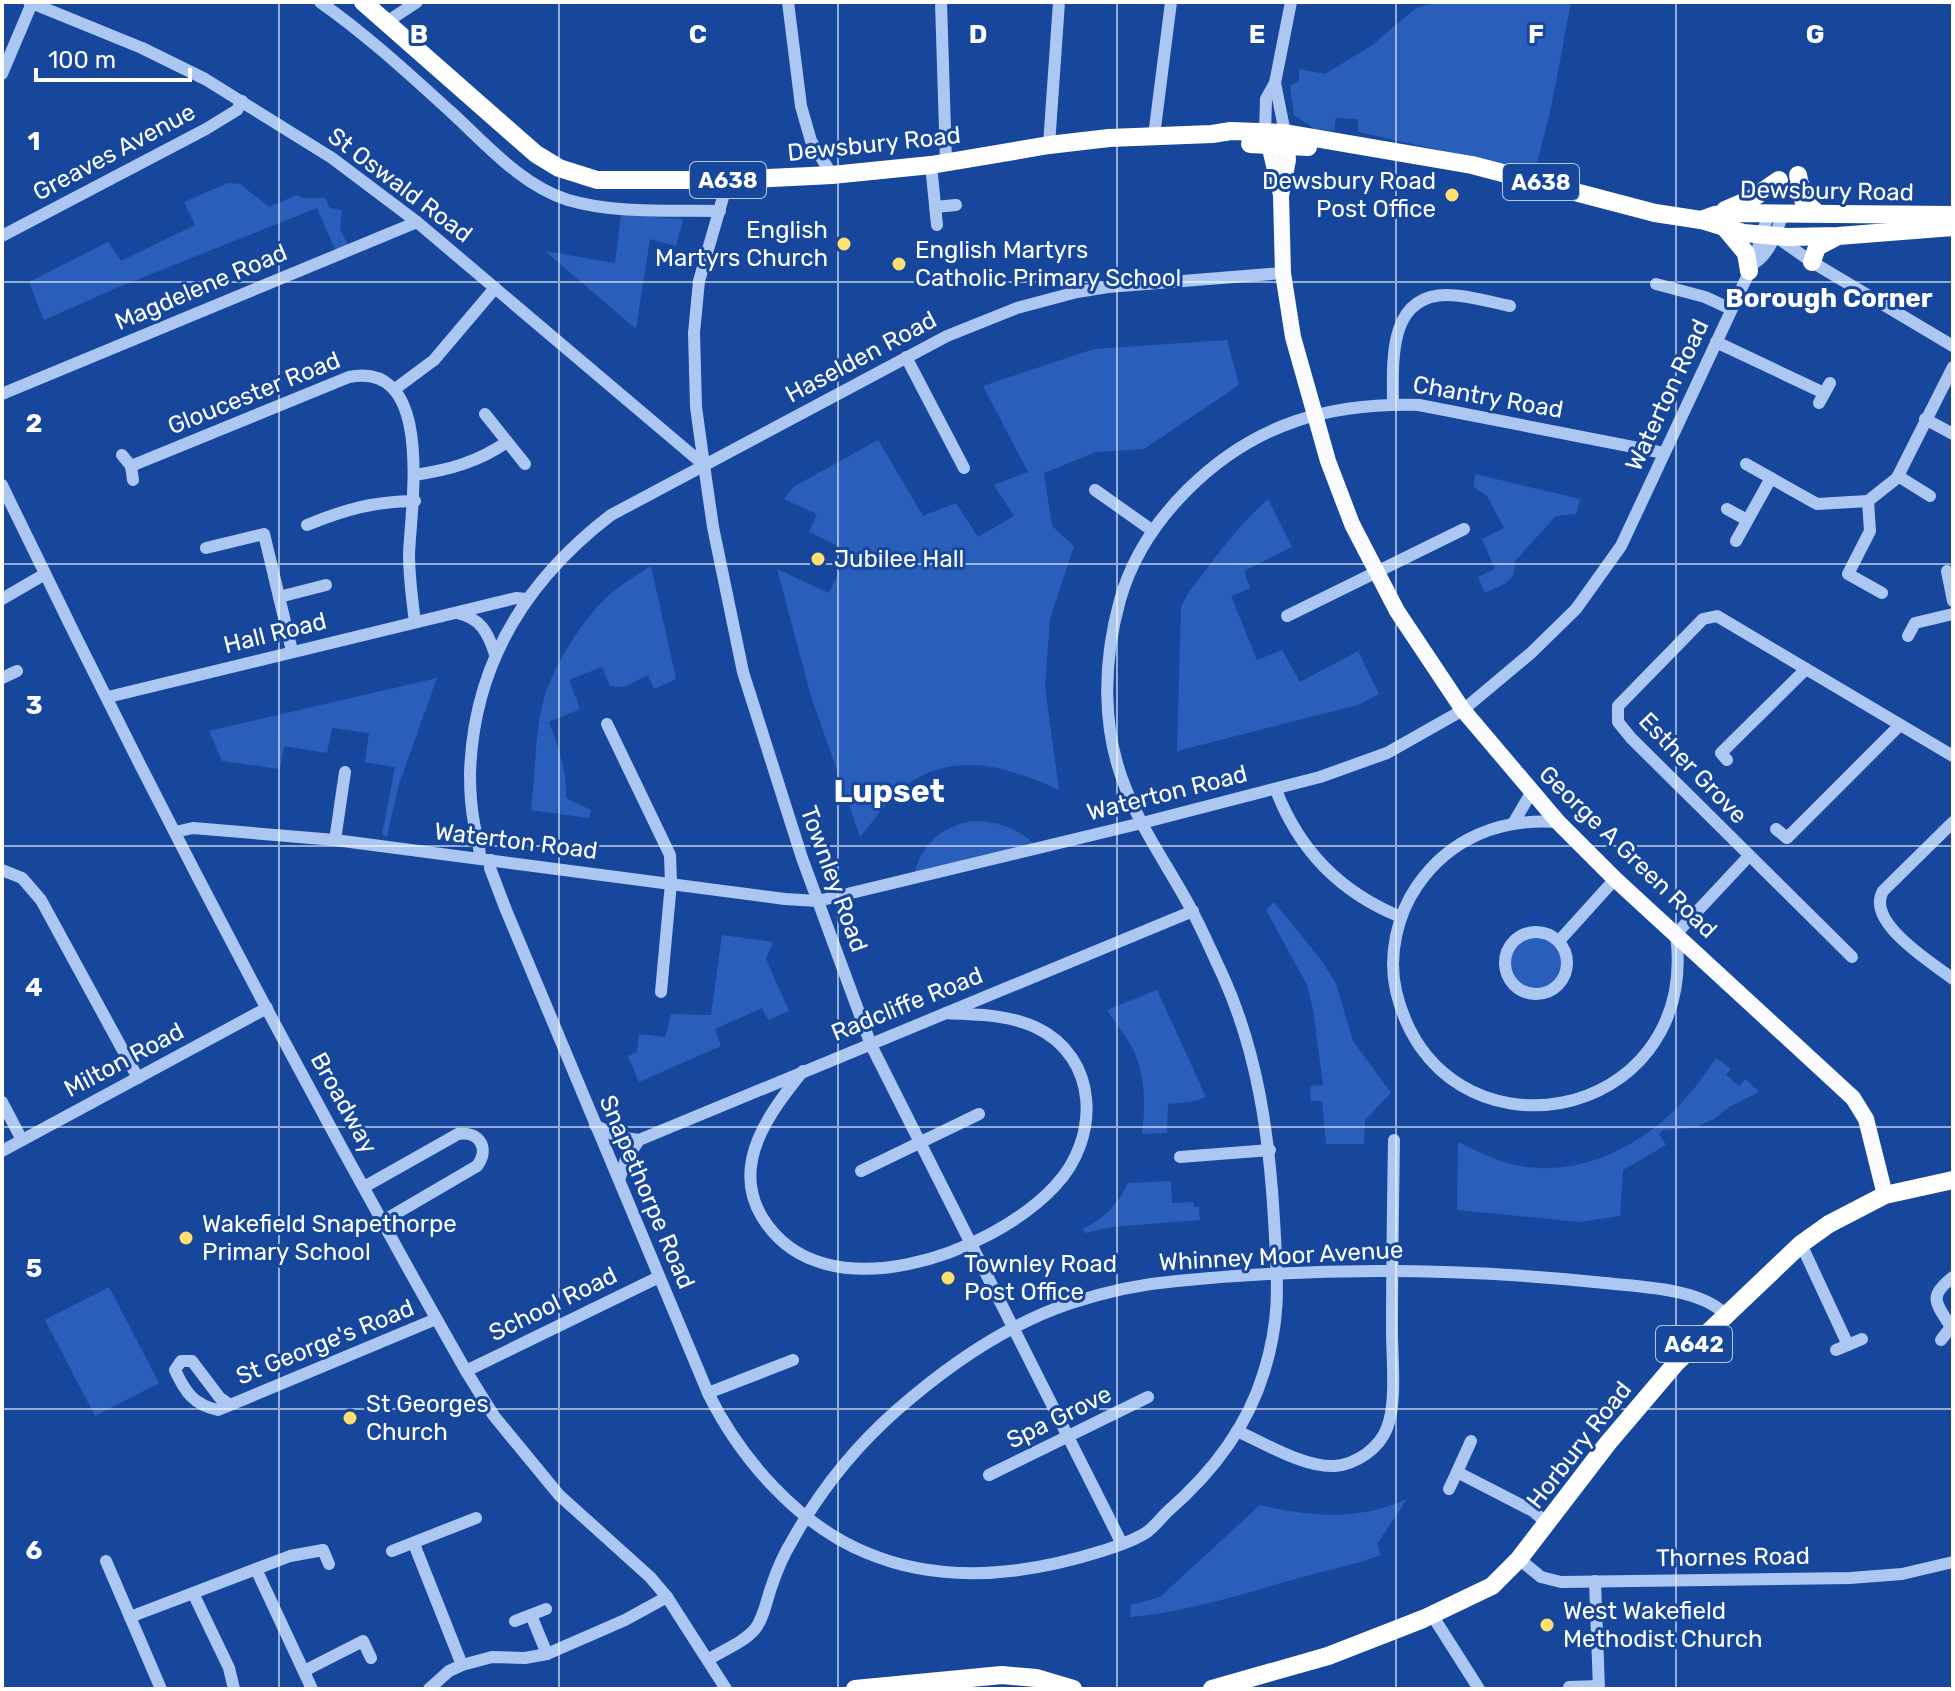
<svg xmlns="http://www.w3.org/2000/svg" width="1955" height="1691" font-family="Rubik,sans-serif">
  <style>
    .green { fill: #295fbb }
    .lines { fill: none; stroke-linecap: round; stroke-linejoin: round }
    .minor { stroke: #adc7f3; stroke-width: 12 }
    .major { stroke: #f9fbff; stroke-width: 16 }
    .highway { stroke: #fff; stroke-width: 18 }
    .grid { fill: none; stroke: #fff; stroke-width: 2; stroke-opacity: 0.55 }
    .poi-dot { fill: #ffe06f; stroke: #16479d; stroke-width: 3 }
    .labels { text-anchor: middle; stroke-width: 6; stroke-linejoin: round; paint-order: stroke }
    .shield { fill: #16479d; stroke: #b9c8e2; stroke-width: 2 }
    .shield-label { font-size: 22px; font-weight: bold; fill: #fff }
    .street-label { font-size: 24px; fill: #fff; stroke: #16479d }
    .poi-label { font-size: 24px; fill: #fff; stroke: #16479d; text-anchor: start }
    .neighbourhood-label { font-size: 26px; font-weight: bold; fill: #fff; stroke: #16479d }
    .district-label { font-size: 32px; font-weight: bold; fill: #fff; stroke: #16479d }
    .grid-label { font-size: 26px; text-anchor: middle; font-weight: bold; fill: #fff; stroke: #16479d; stroke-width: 6; stroke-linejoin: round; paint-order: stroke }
  </style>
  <rect width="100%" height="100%" fill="#16479d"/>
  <!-- green -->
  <g class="green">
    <polygon points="1436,2 1571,2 1551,108 1535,171 1358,132 1358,119 1336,118 1334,131 1315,129 1294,115 1290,86 1299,81 1299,69 1325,74 1371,46 1416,8"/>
    <polygon points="228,183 240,184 269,207 297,195 303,198 325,198 330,208 342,210 340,229 350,249 337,254 317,208 121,286 44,320 29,282 108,242 121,261 195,225 184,202"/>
    <polygon points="621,215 683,219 676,246 650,239 636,329 545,251 615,263"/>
    <path d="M1227,340L1239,385L1144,449L1096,452L1044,473L1052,526L1074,546L1050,619L1045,687L1059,790C1012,768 957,751 911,782C891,795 875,819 860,837L811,696L777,569L829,593L849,551L809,532L817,514L784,499L793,487L878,440L923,516L956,503L978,537L1014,516L994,485L1028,472L983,386L1094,349Z"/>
    <polygon points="1475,474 1580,499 1576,514 1556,516 1515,561 1514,574 1506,583 1485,593 1478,577 1495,569 1482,539 1504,528 1487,496 1474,487"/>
    <path d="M1268,499L1292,547L1244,571L1250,588L1231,596L1257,660L1282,650L1300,682L1358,651L1379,694L1358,705L1177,751L1181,607C1188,590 1199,580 1209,566C1227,541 1245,520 1268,499Z"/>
    <path d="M651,566L676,679L654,689L648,675L624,687L610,686L602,667L569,680L580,709L549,722C558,746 567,772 566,798L591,810L589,818L531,810C536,773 534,735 544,699C553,665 587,612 615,590C626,581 639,574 651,566Z"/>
    <polygon points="437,678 399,784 387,836 382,835 395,767 365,762 369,733 332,728 327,753 284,746 280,769 222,761 209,731"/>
    <path d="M972,821C998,821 1019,828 1037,847L913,877C922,844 939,828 972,821Z"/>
    <polygon points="1274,902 1322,961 1336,984 1353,1041 1391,1093 1365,1120 1364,1144 1326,1144 1322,1101 1311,1101 1310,1086 1323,1085 1313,1009 1307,985 1266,910"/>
    <polygon points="722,935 773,942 766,959 789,1011 768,1020 762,1008 715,1029 721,1046 639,1082 628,1056 637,1052 639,1034 665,1037 671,1014 711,1015"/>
    <circle cx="1536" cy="963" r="27"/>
    <path d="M1157,990L1206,1097L1191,1102L1168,1104L1167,1133L1142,1134C1146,1105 1145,1073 1132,1047C1125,1034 1115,1023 1107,1010Z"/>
    <path d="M1716,1058L1731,1069L1726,1075L1739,1086L1746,1079L1759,1092L1729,1107L1714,1119L1692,1128L1663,1130L1659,1134L1666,1145L1623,1170L1620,1216L1579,1222L1457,1210L1458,1142C1473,1149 1488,1157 1504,1162C1572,1183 1642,1148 1686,1098C1697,1086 1706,1072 1716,1058Z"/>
    <path d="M1171,1181L1172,1203L1193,1202L1194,1207H1199L1200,1220L1112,1227L1085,1233L1083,1229C1106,1217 1116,1206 1128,1183Z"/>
    <polygon points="109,1287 159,1383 95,1416 45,1320"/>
    <path d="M1407,1499L1377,1544L1381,1555C1352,1566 1322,1571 1292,1580C1238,1595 1186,1612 1130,1617L1131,1605L1160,1597L1260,1505C1311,1517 1358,1521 1407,1499Z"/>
  </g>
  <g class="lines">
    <!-- minor -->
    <g class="minor">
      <polyline points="29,2 142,48 205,79 332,158 417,222 704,465"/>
      <path d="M320,2C367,35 409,74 451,112C486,144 521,185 568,200C615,214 671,210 720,211"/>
      <polyline points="788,2 801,106 811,141 832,175"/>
      <polyline points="941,2 946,162"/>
      <polyline points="388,21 417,2"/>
      <polyline points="2,74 32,3"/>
      <polyline points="1275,83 1285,133"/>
      <polyline points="1265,133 1266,99 1275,83 1291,2"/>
      <polyline points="1154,136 1171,2"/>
      <polyline points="1049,145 1059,2"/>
      <polyline points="931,165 937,225"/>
      <polyline points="728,180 699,281 694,333 696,407 704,465 713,527 743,672 802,858 871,1045 1122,1544"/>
      <polyline points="935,207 956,205"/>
      <polyline points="2,236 206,129 237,110 242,101"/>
      <polyline points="1775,236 1812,262 1953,346"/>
      <path d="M1753,264C1771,253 1777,232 1783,212"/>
      <polyline points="1656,284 1705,297 1731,309"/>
      <polyline points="1716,342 1824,393"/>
      <polyline points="906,357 964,468"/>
      <polyline points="395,389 434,360 495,288"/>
      <polyline points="2,394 417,222"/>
      <polyline points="1819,403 1830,383"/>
      <path d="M1393,404C1393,363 1387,295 1447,295C1468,295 1490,302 1510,306"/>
      <polyline points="485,414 525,464"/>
      <polyline points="1925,419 1953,434"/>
      <polyline points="122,455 131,466 133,480"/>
      <polyline points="1746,464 1817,504 1868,501 1897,478 1953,367"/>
      <path d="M131,466L349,377C435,360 411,505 409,554C409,577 412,599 415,622"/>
      <path d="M414,475C449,470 478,462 507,442"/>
      <polyline points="1898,476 1930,496"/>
      <path d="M2,485C146,785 301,1081 466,1371L494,1416L559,1495L650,1577L667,1597L726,1689"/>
      <polyline points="1095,490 1153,531"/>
      <polyline points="1868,501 1870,531 1848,574 1882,593"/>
      <polyline points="1727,509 1747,520"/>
      <path d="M307,525C343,510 375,501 415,501"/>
      <polyline points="1736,541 1771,478"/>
      <polyline points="206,548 264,534 292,651"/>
      <polyline points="1947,571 1953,601"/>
      <polyline points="279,597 326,585"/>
      <polyline points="2,599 45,574"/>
      <path d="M457,613C481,618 488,633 495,654"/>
      <polyline points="1287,616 1464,529"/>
      <polyline points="1908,636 1915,623 1953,614"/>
      <polyline points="2,678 17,671"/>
      <polyline points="108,697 516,598 527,599"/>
      <polyline points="607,724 670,855 671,883 661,992"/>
      <polyline points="1727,760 1721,753 1806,669"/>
      <path d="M1276,790C1299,850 1341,893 1401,917"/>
      <polyline points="1514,822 1531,793"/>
      <path d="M1558,822C1500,818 1450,838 1417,886C1397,915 1388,956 1396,991C1439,1172 1701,1127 1676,934L1748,857"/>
      <path d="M1953,822L1883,891C1865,922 1931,962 1953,979"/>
      <polyline points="1776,829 1787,838 1900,725"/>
      <polyline points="175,832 193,828 335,840 785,899 818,901 1142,823 1320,777 1387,753 1463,710 1531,653 1576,609 1621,546 1753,264 1769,212"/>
      <polyline points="335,840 345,772"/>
      <path d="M480,858C480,846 476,835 474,823C471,807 470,790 470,774C473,665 526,580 611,515L947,336L1017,308L1077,292L1108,287L1283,273"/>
      <path d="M491,860L490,868L506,910L708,1393C740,1458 798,1525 867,1553C943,1585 1026,1575 1102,1551C1117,1546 1134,1541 1147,1532C1154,1527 1161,1518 1167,1512C1211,1474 1247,1428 1264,1372C1282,1314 1277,1278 1274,1219C1269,1135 1258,1054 1223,976C1212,953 1202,929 1190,907C1169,868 1142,830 1126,789C1101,729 1103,661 1120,600C1143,519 1217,448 1296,421C1335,408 1379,404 1419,405L1664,453"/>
      <polyline points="2,870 22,878 41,900 138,1078"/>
      <circle cx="1536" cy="963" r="31"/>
      <polyline points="1559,941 1615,879"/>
      <polyline points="1852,957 1631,738 1618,722 1618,706 1703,619 1717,616 1953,756"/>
      <path d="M803,1071C770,1112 730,1164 762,1217C823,1317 993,1253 1055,1186C1100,1139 1100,1057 1035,1027C1006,1014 977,1015 946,1013"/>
      <polyline points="2,1102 22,1140"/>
      <polyline points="595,1125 618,1137 639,1140 1193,911"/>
      <polyline points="2,1151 267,1008"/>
      <polyline points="1180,1157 1270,1150"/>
      <polyline points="861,1171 979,1114"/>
      <polyline points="619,1180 626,1159 639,1140"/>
      <path d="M364,1187L458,1134C480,1131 490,1149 477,1166L383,1221"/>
      <polyline points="1801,1244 1848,1345"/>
      <path d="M1941,1340L1951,1327C1936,1303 1927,1297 1953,1277"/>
      <polyline points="1836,1350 1862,1339"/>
      <polyline points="466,1371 659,1277"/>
      <polyline points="708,1393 793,1360"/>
      <path d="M230,1405L220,1398L192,1361H181L175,1370C185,1392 194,1405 218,1410L436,1319"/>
      <path d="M1237,1431C1264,1443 1305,1468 1335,1466C1356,1464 1379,1449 1387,1428C1397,1403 1392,1358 1392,1331C1392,1267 1393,1204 1394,1140"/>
      <polyline points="1471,1441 1457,1472 1533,1511 1548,1524"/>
      <polyline points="989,1475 1148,1397"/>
      <polyline points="1449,1489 1457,1472"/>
      <polyline points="414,1544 462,1665"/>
      <polyline points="392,1551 476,1518"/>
      <polyline points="1519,1559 1541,1577 1561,1582 1850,1578 1902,1574 1953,1562"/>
      <polyline points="106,1561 161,1689"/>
      <polyline points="256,1569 312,1689"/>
      <polyline points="1595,1581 1599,1689"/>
      <polyline points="193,1593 229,1668 234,1689"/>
      <polyline points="531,1615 547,1654"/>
      <polyline points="1432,1615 1479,1689"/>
      <polyline points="130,1617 290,1556 323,1550 329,1564"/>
      <polyline points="515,1621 546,1609"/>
      <path d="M709,1659C724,1650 744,1642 755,1629C764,1618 767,1598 772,1585C777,1570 784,1554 792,1541C819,1492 855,1447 897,1410C947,1366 1008,1324 1071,1303C1105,1292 1141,1284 1177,1281C1319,1267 1463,1268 1605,1283C1640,1287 1699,1288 1725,1314"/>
      <polyline points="304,1671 363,1641 371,1658"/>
      <polyline points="1569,1687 1598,1686"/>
      <polyline points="429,1689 449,1671 462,1665 492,1657 525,1658 547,1654 625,1620 667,1597"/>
    </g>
    <!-- major -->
    <g class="major">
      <polyline points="1267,136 1281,195"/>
      <polyline points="1286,136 1288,160 1281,196 1283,273 1293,337 1328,461 1352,524 1397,611 1463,710 1558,822 1615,879 1853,1098 1866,1119 1885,1195"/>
    </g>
    <!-- highway -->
    <g class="highway">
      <polyline points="363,2 536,154 559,168 597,180 728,180 832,175 931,165 1049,145 1109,138 1212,134 1231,131 1285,133 1472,165 1655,213 1701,220 1744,233 1787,237 1838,236 1953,227"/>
      <polyline points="1250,144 1308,147"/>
      <polyline points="1798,175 1803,200 1817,213"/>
      <polyline points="1725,210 1753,198 1779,180"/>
      <polyline points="1701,220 1715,215 1735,213 1953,215"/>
      <polyline points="1725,228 1746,253 1749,271"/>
      <polyline points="1812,262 1817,247 1836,237"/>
      <polyline points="855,1689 1002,1675 1036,1678 1073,1689"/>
      <polyline points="1212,1689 1328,1656 1423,1619 1492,1586 1519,1559 1608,1443 1676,1363 1801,1244 1829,1224 1885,1195 1953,1180"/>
    </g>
  </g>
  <!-- grid -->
  <path class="grid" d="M279,2V1689M559,2V1689M838,2V1689M1117,2V1689M1396,2V1689M1676,2V1689M2,282H1953M2,564H1953M2,846H1953M2,1127H1953M2,1409H1953"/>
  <!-- markers -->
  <g class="poi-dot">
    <circle cx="1452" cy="195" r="8"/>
    <circle cx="844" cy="244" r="8"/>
    <circle cx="899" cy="264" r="8"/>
    <circle cx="818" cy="559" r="8"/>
    <circle cx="186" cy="1238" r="8"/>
    <circle cx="948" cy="1278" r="8"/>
    <circle cx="350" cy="1418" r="8"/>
    <circle cx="1547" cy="1625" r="8"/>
  </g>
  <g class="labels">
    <!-- shield labels -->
    <g class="shield">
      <rect x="690" y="162" width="76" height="36" rx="6"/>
      <rect x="1503" y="164" width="76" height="36" rx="6"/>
      <rect x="1656" y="1326" width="76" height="36" rx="6"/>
    </g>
    <g class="shield-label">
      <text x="728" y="188">A638</text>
      <text x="1541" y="190">A638</text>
      <text x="1694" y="1352">A642</text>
    </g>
    <!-- street labels -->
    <g class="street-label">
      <text transform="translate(874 144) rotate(-6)" y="8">Dewsbury Road</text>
      <text transform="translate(114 152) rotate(-28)" y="8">Greaves Avenue</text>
      <text transform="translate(400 185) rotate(37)" y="8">St Oswald Road</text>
      <text transform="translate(1827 191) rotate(1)" y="8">Dewsbury Road</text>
      <text transform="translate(201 287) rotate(-23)" y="8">Magdelene Road</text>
      <text transform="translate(861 357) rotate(-28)" y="8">Haselden Road</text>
      <text transform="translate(254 393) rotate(-22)" y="8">Gloucester Road</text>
      <text transform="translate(1667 395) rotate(-65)" y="8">Waterton Road</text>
      <text transform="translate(1488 397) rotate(10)" y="8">Chantry Road</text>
      <text transform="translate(275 633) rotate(-14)" y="8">Hall Road</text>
      <text transform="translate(1693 768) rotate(46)" y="8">Esther Grove</text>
      <text transform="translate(1167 793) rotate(-14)" y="8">Waterton Road</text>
      <text transform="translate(516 841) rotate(7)" y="8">Waterton Road</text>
      <text transform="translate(1628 852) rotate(44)" y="8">George A Green Road</text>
      <text transform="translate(834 879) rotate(70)" y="8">Townley Road</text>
      <text transform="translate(907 1004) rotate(-22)" y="8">Radcliffe Road</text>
      <text transform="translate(124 1060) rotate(-28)" y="8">Milton Road</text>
      <text transform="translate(344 1103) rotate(61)" y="8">Broadway</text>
      <text transform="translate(647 1192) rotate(67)" y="8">Snapethorpe Road</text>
      <text transform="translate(1281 1256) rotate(-3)" y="8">Whinney Moor Avenue</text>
      <text transform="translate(553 1304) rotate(-26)" y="8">School Road</text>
      <text transform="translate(325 1342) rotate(-22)" y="8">St George's Road</text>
      <text transform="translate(1059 1417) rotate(-26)" y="8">Spa Grove</text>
      <text transform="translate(1579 1445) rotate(-52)" y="8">Horbury Road</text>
      <text transform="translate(1733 1557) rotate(-1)" y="8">Thornes Road</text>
    </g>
    <!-- poi labels -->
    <g class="poi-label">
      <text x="1436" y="189" text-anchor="end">Dewsbury Road<tspan x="1436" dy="28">Post Office</tspan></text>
      <text x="828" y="238" text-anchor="end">English<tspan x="828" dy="28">Martyrs Church</tspan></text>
      <text x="915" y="258">English Martyrs<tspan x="915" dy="28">Catholic Primary School</tspan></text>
      <text x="834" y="567">Jubilee Hall</text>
      <text x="202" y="1232">Wakefield Snapethorpe<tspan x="202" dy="28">Primary School</tspan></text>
      <text x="964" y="1272">Townley Road<tspan x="964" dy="28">Post Office</tspan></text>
      <text x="366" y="1412">St Georges<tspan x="366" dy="28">Church</tspan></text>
      <text x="1563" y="1619">West Wakefield<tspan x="1563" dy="28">Methodist Church</tspan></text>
    </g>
    <!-- neighbourhood labels -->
    <g class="neighbourhood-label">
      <text x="1829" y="307">Borough Corner</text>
    </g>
    <!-- district labels -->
    <g class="district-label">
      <text x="889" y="802">Lupset</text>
    </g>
  </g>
  <g class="grid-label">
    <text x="419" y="43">B</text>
    <text x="698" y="43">C</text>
    <text x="978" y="43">D</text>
    <text x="1257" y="43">E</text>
    <text x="1536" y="43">F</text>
    <text x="1815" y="43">G</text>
    <text x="34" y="150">1</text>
    <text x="34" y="432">2</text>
    <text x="34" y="714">3</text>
    <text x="34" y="996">4</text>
    <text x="34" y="1277">5</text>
    <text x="34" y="1559">6</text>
  </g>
  <!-- border -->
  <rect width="1955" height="1691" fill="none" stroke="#ffffff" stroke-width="8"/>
  <!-- scale -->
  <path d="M36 68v12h154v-12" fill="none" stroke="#ffffff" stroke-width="4"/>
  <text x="48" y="68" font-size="24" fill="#ffffff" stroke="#16479d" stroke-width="6" paint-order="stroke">100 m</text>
</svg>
